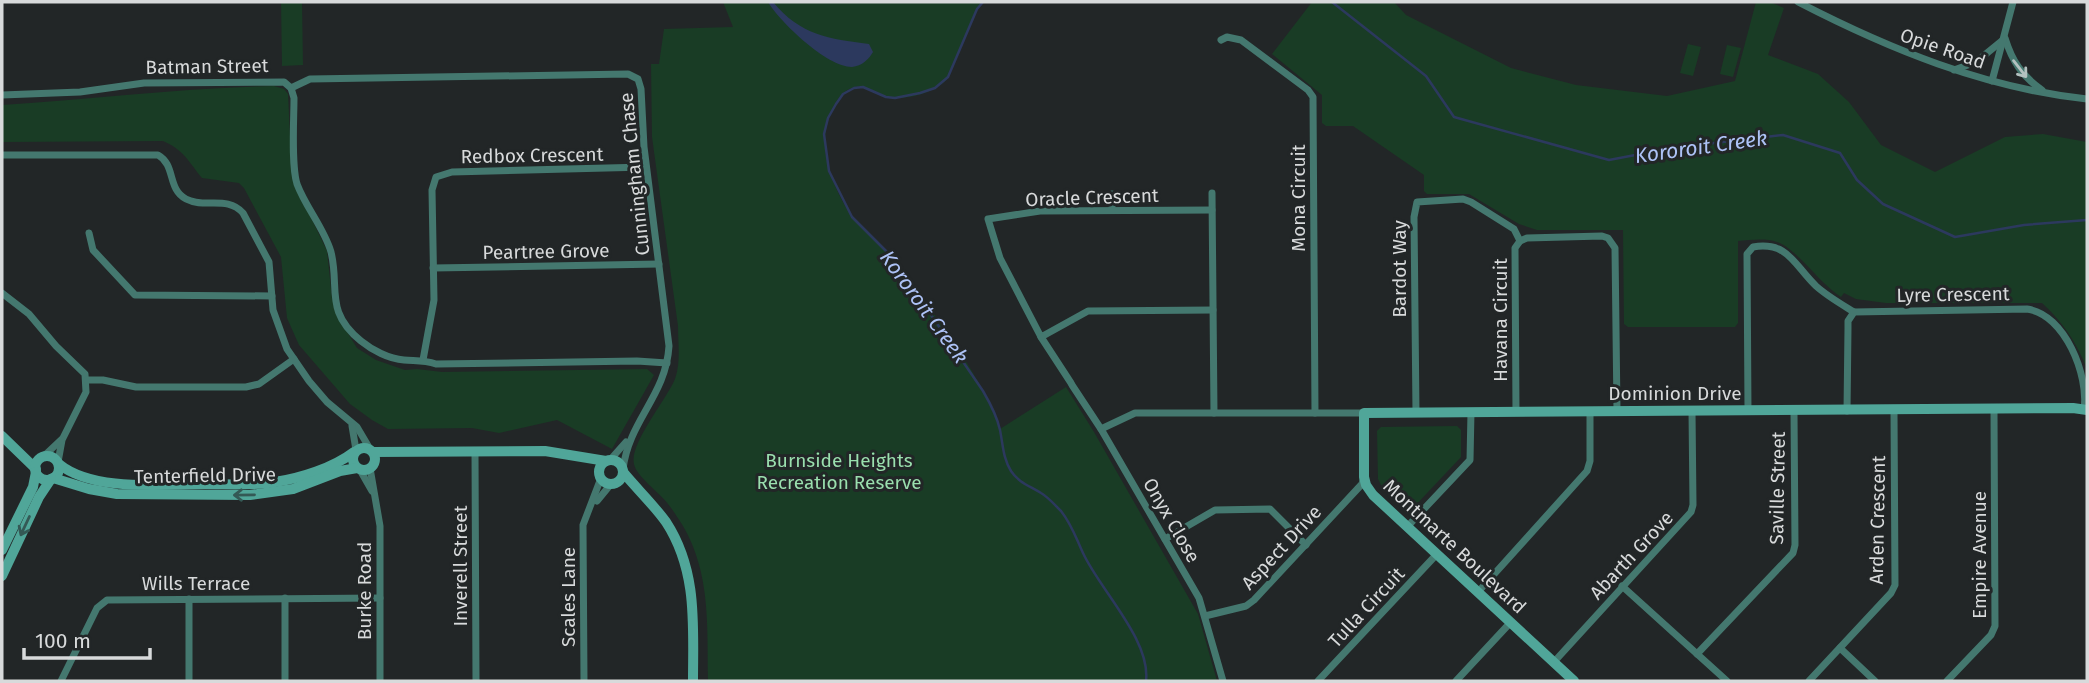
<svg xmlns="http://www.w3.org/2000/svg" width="2089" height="683" font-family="'Fira Sans',sans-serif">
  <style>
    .green { fill: #193c25 }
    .water { fill: #2c395e }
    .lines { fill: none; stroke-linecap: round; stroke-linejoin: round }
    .stream { stroke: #2c395e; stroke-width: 2.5 }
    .street { stroke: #44786f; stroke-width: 7 }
    .secondary { stroke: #50a699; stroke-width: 10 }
    .oneway { stroke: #b3c2c0 }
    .oneway2 { stroke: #345955 }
    .labels { text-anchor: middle; stroke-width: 6; stroke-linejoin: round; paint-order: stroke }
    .street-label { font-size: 19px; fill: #d8dadb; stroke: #222627 }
    .park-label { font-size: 19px; fill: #9adfae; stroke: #222627 }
    .water-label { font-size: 21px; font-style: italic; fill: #adc2f6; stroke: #222627 }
  </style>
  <rect width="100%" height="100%" fill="#222627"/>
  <!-- green -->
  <g class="green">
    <polygon points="281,2 302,2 303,65 282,66"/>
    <path d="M723,2H983L977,9C970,25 963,41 956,58C953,64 951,73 948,78C937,92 906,101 889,97C880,95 872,89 864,87C835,82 824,126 825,147C826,170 842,206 858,224C869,235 883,245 892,258C929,306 980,372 1000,429L1066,387L1094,432L1198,614L1217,681H708C707,627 711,574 683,526C678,518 673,510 668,504C660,493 636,476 634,464C629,444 667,399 675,379C681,362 678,343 678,326L652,137L651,64H659L664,29L733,27Z"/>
    <path d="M1312,2H1394L1406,15L1511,68L1576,85L1667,96L1735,81L1756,2H1770L1784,8L1768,55L1818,74L1849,102L1881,145L1935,172L2005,137L2043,134L2087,142V369C2077,343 2063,322 2042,303H1886L1856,299L1844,293L1841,297C1820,284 1796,248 1777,242C1766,238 1750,240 1738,241V323L1735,327H1628L1624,324L1623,230H1537L1519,224L1469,194H1427L1424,191V175L1353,126H1326L1322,123V95L1272,54Z"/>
    <polygon points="1688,44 1701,47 1693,76 1680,73"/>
    <polygon points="1727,45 1741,48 1733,77 1720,74"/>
    <path d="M274,86L284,89L288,94L292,178L327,251L332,298L339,319L357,348L376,360L405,370L417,369L442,372L647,369L654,375L612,449L557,420L499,433L472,428L388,429L372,420L350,404L299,345L287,318L281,257L244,188L239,183L202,178C188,161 184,150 163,141L2,142V105C93,99 183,88 274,86Z"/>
    <polygon points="1457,426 1461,430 1461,457 1412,509 1407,509 1381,485 1378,479 1377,431 1381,427"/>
  </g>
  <!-- water -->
  <path class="water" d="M768,2H773C800,35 829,39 869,44L873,52C869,59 862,66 852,67C827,67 780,22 768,2Z"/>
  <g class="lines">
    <!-- stream -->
    <g class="stream">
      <path d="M983,2L977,9L948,77L935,88L920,93L895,98L886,97L863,87L854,88L843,94L836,104L828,118L824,134L829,171L852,217L890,255L983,391C990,403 997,416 1000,430C1003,445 1003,458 1011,471C1019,483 1030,486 1041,493C1048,497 1055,505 1061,511C1072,525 1076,538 1083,553C1100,590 1151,640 1146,681"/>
      <polyline points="1332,2 1426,76 1454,117 1609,160 1672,148 1783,135 1840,153 1857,180 1883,204 1955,237 2024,225 2087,220"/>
    </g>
    <!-- street -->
    <g class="street">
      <path d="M1798,2C1889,49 1984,88 2087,99"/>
      <path d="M2005,38C2012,61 2022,76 2042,90"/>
      <polyline points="1221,40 1227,37 1241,40 1308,90 1313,97 1315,413"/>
      <polyline points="1954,70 1976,62 2003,40"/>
      <polyline points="1992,81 2013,2"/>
      <path d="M291,88L310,79L628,74L638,79L641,89L644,147L669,346C666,396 629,420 623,469"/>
      <path d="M2,95L80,92L144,83L284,82L291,88L294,98C294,119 291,165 297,184C306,208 324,228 331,252C340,288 324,311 361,341C372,350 389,359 404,360C416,361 424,360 436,364L637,361L667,363"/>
      <path d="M2,155H158C176,165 167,189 186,199C205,209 227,195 243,213L269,262L273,310L287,349L309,381L327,402L357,427L370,449"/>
      <polyline points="1212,193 1214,413"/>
      <polyline points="1112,194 1112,210"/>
      <polyline points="1212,210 1040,211 988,219 1000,258 1041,337 1088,311 1213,310"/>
      <polyline points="89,233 93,250 135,295 272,296"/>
      <polyline points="433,268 659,264"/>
      <polyline points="2,293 29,314 56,346 85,374 86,392 62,440 58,462"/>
      <polyline points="1041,337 1071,383"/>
      <polyline points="423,360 434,300 432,190 436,177 452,172 646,167"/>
      <polyline points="87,380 103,380 136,387 246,387 259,384 294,359"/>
      <polyline points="1072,385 1101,429 1199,598 1223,681"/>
      <path d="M1748,410L1747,254L1753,247C1788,241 1794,265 1816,286C1827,296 1841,304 1854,312"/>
      <path d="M1847,411L1848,328V321L1854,312L2027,309C2065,314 2089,376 2084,409"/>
      <polyline points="1516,412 1515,248 1520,241 1527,238 1602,236 1608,238 1615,248 1617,411"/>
      <polyline points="1416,413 1414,217 1417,202 1463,199 1471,202 1514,229 1520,241"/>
      <polyline points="352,426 356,450"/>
      <polyline points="1101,429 1135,413 1364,413"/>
      <polyline points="475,451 476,681"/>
      <polyline points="44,456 61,440"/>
      <polyline points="610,460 626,442"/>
      <polyline points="370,468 380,526 380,681"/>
      <polyline points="360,470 372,491"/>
      <polyline points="597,501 611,484"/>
      <polyline points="1407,527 1470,460 1471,412"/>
      <polyline points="1165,539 1215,510 1270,509 1306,545"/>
      <polyline points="1622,586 1727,681"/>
      <polyline points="1478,592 1587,471 1590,461 1590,412"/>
      <polyline points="285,598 285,681"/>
      <polyline points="189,599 189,681"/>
      <polyline points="1205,616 1246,606 1254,600 1362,484 1364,477"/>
      <polyline points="1840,648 1875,681"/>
      <polyline points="1697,654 1793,553 1795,545 1794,411"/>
      <polyline points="1553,663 1691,512 1693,505 1692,411"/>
      <polyline points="61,681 97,608 107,600 380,598"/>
      <polyline points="584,681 583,525 601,478"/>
      <polyline points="1318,681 1437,554"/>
      <polyline points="1456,681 1510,623"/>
      <polyline points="1809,681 1891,593 1895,585 1894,411"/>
      <polyline points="1947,681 1991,635 1995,626 1994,410"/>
    </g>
    <!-- secondary -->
    <g class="secondary">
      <polyline points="2,436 36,469"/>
      <circle cx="364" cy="459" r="11"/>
      <polyline points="373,452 545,451 606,461"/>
      <circle cx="47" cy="468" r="12"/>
      <circle cx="611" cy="472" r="12"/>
      <path d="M59,464C93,492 163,484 205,484C228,484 252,486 275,482C301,478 333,468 354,452"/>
      <path d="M623,472C637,489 653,504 666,522C698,571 693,626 693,681"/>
      <polyline points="53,478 89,489 117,494 250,495 293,489 340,471 357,468"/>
      <polyline points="2,550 33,487 36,472"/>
      <polyline points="2,576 39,497 51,479"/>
      <polyline points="1574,681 1373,495 1366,485 1364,477 1364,413 2073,408 2087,410"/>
    </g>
  </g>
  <!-- one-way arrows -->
  <defs><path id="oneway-shaft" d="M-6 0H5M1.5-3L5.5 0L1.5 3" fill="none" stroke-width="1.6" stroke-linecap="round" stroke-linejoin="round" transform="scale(1.75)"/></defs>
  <use class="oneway" href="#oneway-shaft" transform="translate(2020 69) rotate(52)"/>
  <g class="oneway2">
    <use href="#oneway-shaft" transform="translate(244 495) rotate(179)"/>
    <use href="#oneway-shaft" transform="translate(25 526) rotate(115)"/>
  </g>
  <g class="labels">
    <!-- street labels -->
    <g class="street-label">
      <text transform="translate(1943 48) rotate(19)" y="7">Opie Road</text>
      <text transform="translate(207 66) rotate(-1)" y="7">Batman Street</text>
      <text transform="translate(532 155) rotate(-1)" y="7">Redbox Crescent</text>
      <text transform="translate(634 174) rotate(-96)" y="7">Cunningham Chase</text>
      <text transform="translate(1092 197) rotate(-2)" y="7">Oracle Crescent</text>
      <text transform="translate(1298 198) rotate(-90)" y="7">Mona Circuit</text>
      <text transform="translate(546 251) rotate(-1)" y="7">Peartree Grove</text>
      <text transform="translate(1399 269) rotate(-90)" y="7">Bardot Way</text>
      <text transform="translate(1953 294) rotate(-1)" y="7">Lyre Crescent</text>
      <text transform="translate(1500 320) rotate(-90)" y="7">Havana Circuit</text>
      <text x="1675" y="400">Dominion Drive</text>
      <text transform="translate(205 475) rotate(-1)" y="7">Tenterfield Drive</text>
      <text transform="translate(1777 488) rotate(-89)" y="7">Saville Street</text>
      <text transform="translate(1172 520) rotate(60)" y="7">Onyx Close</text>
      <text transform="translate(1877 520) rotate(-89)" y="7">Arden Crescent</text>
      <text transform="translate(1455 546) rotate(43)" y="7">Montmarte Boulevard</text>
      <text transform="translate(1281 547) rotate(-47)" y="7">Aspect Drive</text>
      <text transform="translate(1631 555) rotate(-47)" y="7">Abarth Grove</text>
      <text transform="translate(1979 555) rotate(-90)" y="7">Empire Avenue</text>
      <text transform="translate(460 566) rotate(-90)" y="7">Inverell Street</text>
      <text x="196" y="590">Wills Terrace</text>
      <text transform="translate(364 591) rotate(-90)" y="7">Burke Road</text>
      <text transform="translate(568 597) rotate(-90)" y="7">Scales Lane</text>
      <text transform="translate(1366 607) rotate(-47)" y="7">Tulla Circuit</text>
    </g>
    <!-- park labels -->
    <g class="park-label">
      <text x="839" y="467">Burnside Heights<tspan x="839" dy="22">Recreation Reserve</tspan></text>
    </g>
    <!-- water labels -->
    <g class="water-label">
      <text transform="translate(1701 147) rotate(-8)" y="7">Kororoit Creek</text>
      <text transform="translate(924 307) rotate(54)" y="7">Kororoit Creek</text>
    </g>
  </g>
  <!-- border -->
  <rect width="2089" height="683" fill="none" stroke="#d8dadb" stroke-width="7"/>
  <!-- scale -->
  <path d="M24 648v10h126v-10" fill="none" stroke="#d8dadb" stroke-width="3.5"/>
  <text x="35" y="648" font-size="21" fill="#d8dadb" stroke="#222627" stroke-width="5" paint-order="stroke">100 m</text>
</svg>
